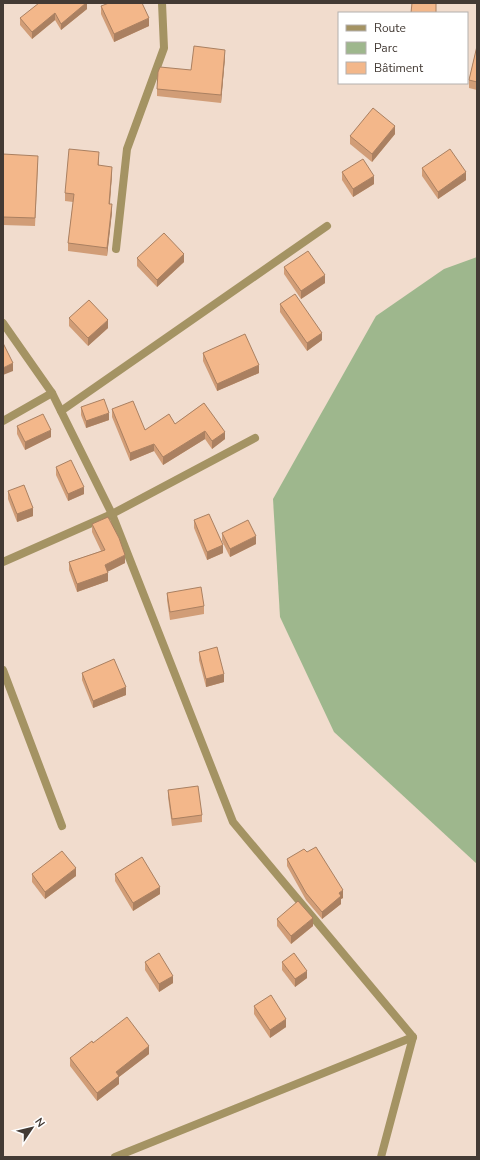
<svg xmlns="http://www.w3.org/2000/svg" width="480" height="1160" font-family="'Nunito Sans',sans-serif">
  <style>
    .green { fill: #9eb78d }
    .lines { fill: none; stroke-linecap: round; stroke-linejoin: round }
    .street { stroke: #a49363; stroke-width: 8 }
    .wall { fill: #d19d77 }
    .shaded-wall { fill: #aa8061 }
    .building { fill: #f3b78a; stroke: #aa8061 }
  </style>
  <rect width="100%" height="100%" fill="#f1dccd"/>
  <!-- green -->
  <polygon class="green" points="477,257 477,864 334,732 280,617 273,499 376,316 444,269"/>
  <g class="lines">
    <!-- street -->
    <g class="street">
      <polyline points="116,249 127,149 164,48 162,3"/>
      <polyline points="3,323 52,393 112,514 233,822 413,1037 381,1157"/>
      <polyline points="61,411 327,226"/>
      <polyline points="3,421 52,393"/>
      <polyline points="3,562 112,514 255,438"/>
      <polyline points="3,670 62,826"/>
      <polyline points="115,1157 413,1037"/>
    </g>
  </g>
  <!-- wall -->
  <g class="wall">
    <polygon points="87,3 87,9 61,30 55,20 32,39 20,25 20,18"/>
    <polygon points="101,6 149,26 114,42 101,14"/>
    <polygon points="477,46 477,90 469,88 469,80"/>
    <polygon points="225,57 221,103 157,96 157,89 191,70"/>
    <polygon points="395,134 372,162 350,144 350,136"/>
    <polygon points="3,154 38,163 35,226 3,225"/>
    <polygon points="99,159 99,165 112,174 110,204 112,212 107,256 68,251 68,243 73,202 65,201 65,193"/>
    <polygon points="422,168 466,180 438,199 422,176"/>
    <polygon points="342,172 374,184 353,197 342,180"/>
    <polygon points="137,258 184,262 157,287 137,266"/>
    <polygon points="284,267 325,283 301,299 284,274"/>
    <polygon points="280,304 322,340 307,351 280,312"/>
    <polygon points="69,318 108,328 88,346 69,326"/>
    <polygon points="203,353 259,373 217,391 203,361"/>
    <polygon points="204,403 225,439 212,449 205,439 163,465 154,451 130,461 112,417 112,409 145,430 175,424"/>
    <polygon points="81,407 109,420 86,428 81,415"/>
    <polygon points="17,426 51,437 25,450 17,434"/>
    <polygon points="56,467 84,494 68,501 56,475"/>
    <polygon points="8,491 33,516 17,522 8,499"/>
    <polygon points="194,520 223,553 207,560 194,528"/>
    <polygon points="92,524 125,563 107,572 108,581 77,592 69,570 69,562 101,551 92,532"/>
    <polygon points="222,533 256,544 230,557 222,541"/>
    <polygon points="167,593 204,606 204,614 170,620 167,600"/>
    <polygon points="199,652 224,682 206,687 199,660"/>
    <polygon points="82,673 126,695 93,708 82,680"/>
    <polygon points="168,790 202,815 202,822 172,826 168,797"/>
    <polygon points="287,859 343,898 341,899 341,904 322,919 306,900 287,866"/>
    <polygon points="32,874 76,876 45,899 32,882"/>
    <polygon points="115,874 160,894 133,911 115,881"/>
    <polygon points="277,919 313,926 291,944 277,926"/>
    <polygon points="145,962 173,983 159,992 145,970"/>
    <polygon points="282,962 307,978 295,987 282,970"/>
    <polygon points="254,1006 286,1027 270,1038 254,1014"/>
    <polygon points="93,1043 149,1054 119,1077 119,1084 97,1101 70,1066 70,1058"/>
  </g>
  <!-- shaded-wall -->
  <g class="shaded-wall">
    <polygon points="86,3 87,3 87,9 61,30 61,24"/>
    <polygon points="55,13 55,20 32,39 32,32"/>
    <polygon points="149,18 149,26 114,42 114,34"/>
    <polygon points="225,50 225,57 221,103 221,95"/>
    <polygon points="395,126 395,134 372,162 372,154"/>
    <polygon points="112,167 112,174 109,211 109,204"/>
    <polygon points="466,172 466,180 438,199 438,192"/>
    <polygon points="374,176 374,184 353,197 353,189"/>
    <polygon points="112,204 112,212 107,256 107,248"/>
    <polygon points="184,254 184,262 157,287 157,280"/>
    <polygon points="325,275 325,283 301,299 301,291"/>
    <polygon points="108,320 108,328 88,346 88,338"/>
    <polygon points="322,333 322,340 307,351 307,343"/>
    <polygon points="13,363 13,371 3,375 3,368"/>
    <polygon points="259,365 259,373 217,391 217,384"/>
    <polygon points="109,413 109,420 86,428 86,421"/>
    <polygon points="51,430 51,437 25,450 25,442"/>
    <polygon points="205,431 205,439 163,465 163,457"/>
    <polygon points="225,432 225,439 212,449 212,441"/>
    <polygon points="154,444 154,451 130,461 130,453"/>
    <polygon points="84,487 84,494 68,501 68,494"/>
    <polygon points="33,508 33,516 17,522 17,514"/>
    <polygon points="256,536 256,544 230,557 230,549"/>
    <polygon points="223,545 223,553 207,560 207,552"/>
    <polygon points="125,555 125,563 105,573 105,565"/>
    <polygon points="108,573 108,581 77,592 77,584"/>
    <polygon points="224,674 224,682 206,687 206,679"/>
    <polygon points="126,687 126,695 93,708 93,701"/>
    <polygon points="76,868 76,876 45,899 45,892"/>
    <polygon points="160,887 160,894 133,911 133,903"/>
    <polygon points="343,890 343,898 341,899 341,904 322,919 322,912 339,893"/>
    <polygon points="313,918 313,926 291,944 291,936"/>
    <polygon points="307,971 307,978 295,987 295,979"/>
    <polygon points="173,976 173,983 159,992 159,984"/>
    <polygon points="286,1019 286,1027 270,1038 270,1030"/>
    <polygon points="149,1046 149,1054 119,1077 119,1084 97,1101 97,1093 116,1072"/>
  </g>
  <!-- building -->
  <g class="building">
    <polygon points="39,3 86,3 61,24 55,13 32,32 20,18"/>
    <polygon points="109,3 142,3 149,18 114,34 101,6"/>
    <polygon points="412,3 436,3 436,13 411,13"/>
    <polygon points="194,46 225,50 221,95 157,89 158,72 160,67 191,70"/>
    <polygon points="477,46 477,82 469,80"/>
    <polygon points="373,108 395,126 372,154 350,136"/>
    <polygon points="69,149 99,152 98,165 112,167 109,204 112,204 107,248 68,243 74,194 65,193"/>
    <polygon points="450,149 466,172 438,192 422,168"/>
    <polygon points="3,154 38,156 35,218 3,217"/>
    <polygon points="363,159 374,176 353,189 342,172"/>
    <polygon points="164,233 184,254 157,280 137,258"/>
    <polygon points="308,251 325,275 301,291 284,267"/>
    <polygon points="295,294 322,333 307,343 280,304"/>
    <polygon points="89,300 108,320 88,338 69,318"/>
    <polygon points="245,334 259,365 217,384 203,353"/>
    <polygon points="3,343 13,363 3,368"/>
    <polygon points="104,399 109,413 86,421 81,407"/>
    <polygon points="133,401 145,430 169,414 175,424 204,403 225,432 212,441 205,431 163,457 154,444 130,453 112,409"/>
    <polygon points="43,414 51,430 25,442 17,426"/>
    <polygon points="71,460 84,487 68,494 56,467"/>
    <polygon points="24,485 33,508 17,514 8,491"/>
    <polygon points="209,514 223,545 207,552 194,520"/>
    <polygon points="108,517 119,538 125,555 105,565 108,573 77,584 69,562 105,550 92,524"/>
    <polygon points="248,520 256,536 230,549 222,533"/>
    <polygon points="201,587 204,606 170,612 167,593"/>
    <polygon points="217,647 224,674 206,679 199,652"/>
    <polygon points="114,659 126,687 93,701 82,673"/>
    <polygon points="198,786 202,815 172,819 168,790"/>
    <polygon points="316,847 343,890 339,893 341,896 322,912 306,893 287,859 304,849 307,852"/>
    <polygon points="62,851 76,868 45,892 32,874"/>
    <polygon points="142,857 160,887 133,903 115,874"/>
    <polygon points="298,901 313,918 291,936 277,919"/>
    <polygon points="159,953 173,976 159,984 145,962"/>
    <polygon points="294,953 307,971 295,979 282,962"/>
    <polygon points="271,995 286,1019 270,1030 254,1006"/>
    <polygon points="127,1017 149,1046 116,1072 119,1076 97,1093 70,1058 92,1041 93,1043"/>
  </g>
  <!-- border -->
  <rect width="480" height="1160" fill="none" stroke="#433a34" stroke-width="8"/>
  <!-- legend -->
  <rect x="338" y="12" width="130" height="72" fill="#ffffff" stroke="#b4b0ae"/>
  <rect x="346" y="25" width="20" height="6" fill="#a49363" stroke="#b4b0ae"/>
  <text x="374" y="32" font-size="12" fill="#433a34">Route</text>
  <rect x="346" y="42" width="20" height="12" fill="#9eb78d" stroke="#b4b0ae"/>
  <text x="374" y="52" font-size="12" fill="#433a34">Parc</text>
  <rect x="346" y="62" width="20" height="12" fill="#f3b78a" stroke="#b4b0ae"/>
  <text x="374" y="72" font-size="12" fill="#433a34">Bâtiment</text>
  <!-- north arrow -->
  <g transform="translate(32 1128) rotate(55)" stroke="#ffffff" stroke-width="3" paint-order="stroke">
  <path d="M0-3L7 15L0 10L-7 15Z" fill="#433a34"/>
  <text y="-6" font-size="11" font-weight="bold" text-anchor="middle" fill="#433a34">N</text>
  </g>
</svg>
